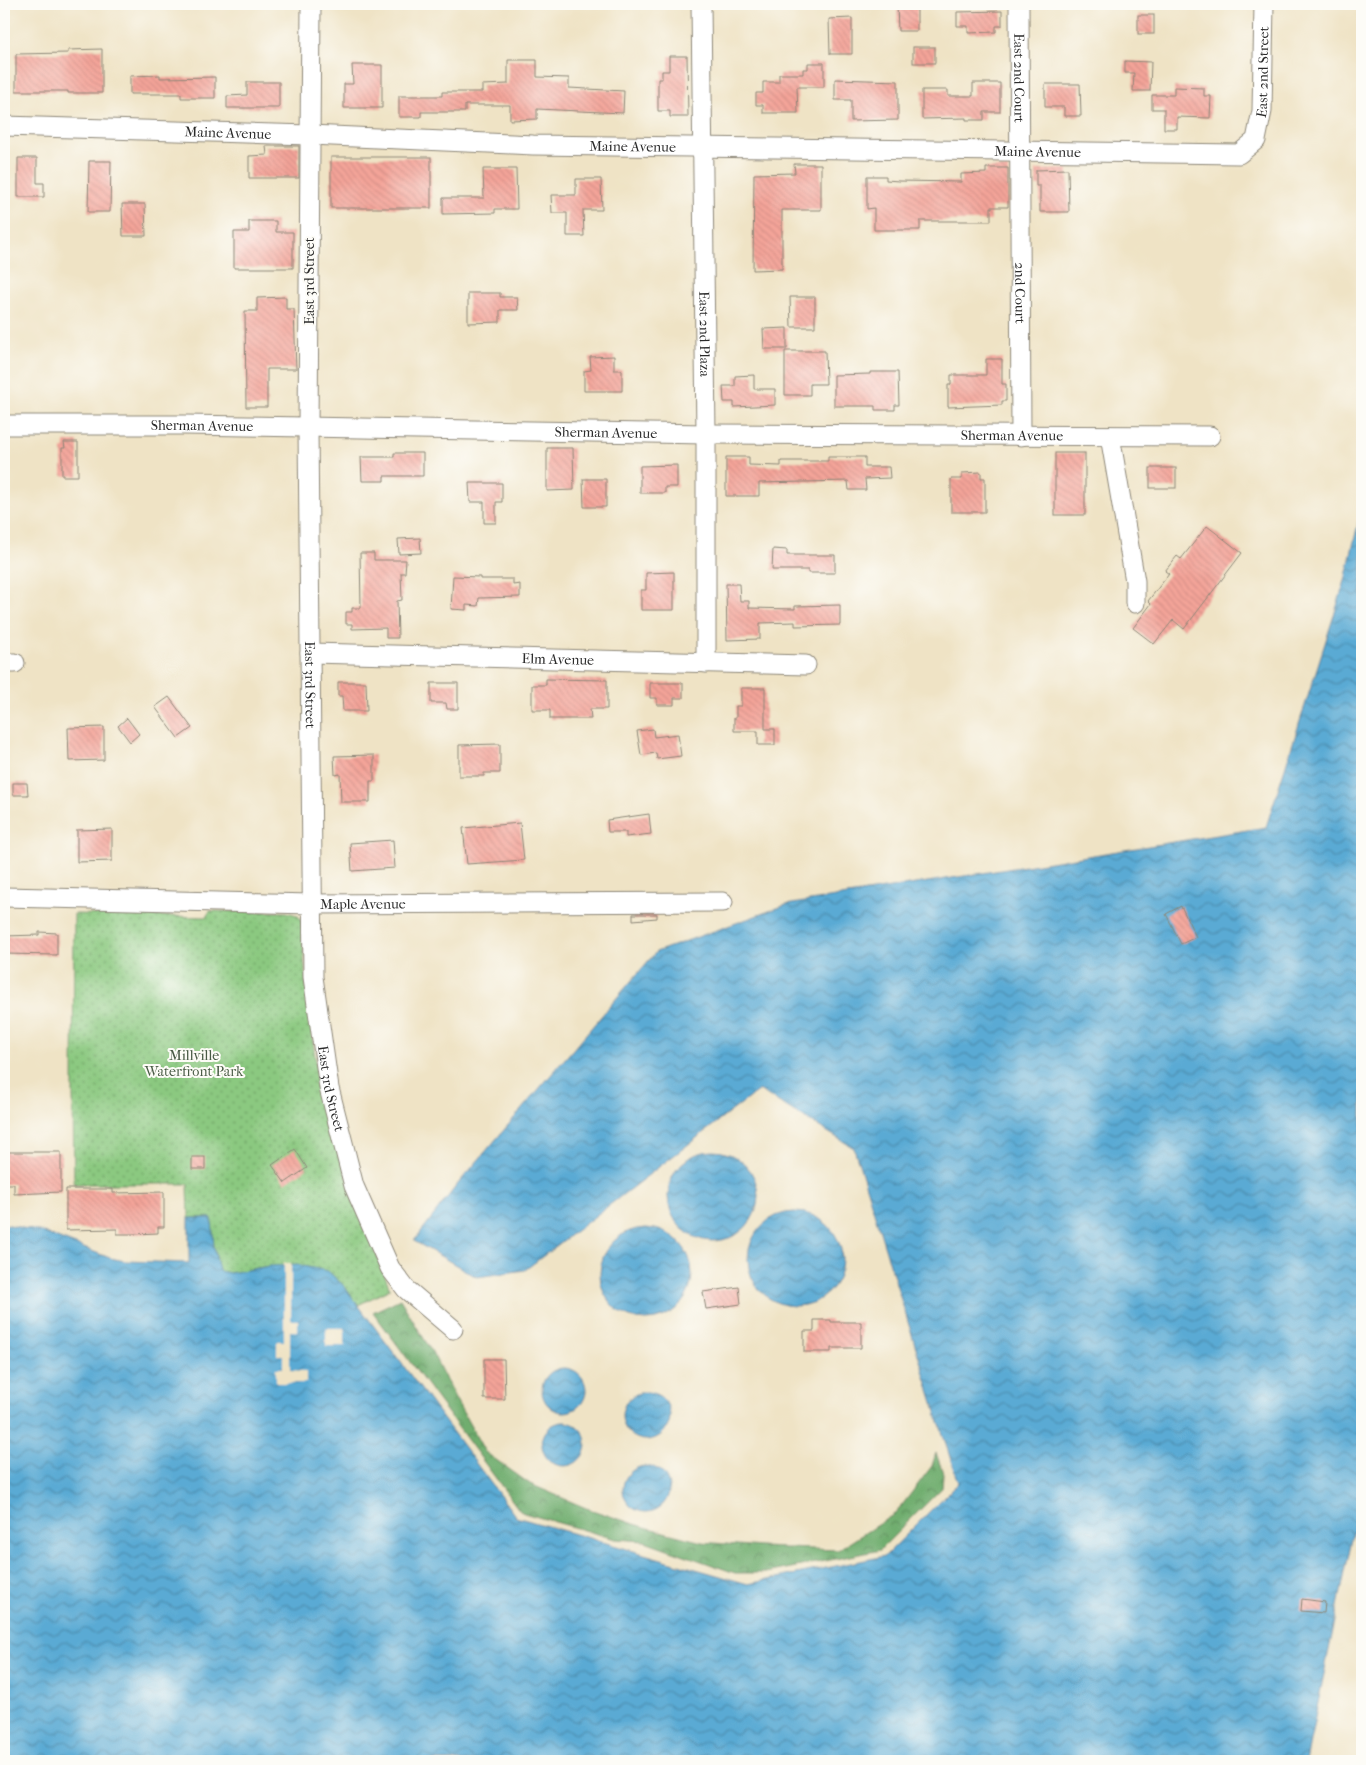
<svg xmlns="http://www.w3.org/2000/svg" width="1366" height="1765" font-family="'IM FELL French Canon',serif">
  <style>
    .forest { fill: url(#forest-crowns); stroke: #4e6c4c }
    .park { fill: url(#park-dots); stroke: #5b7a56 }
    .water { fill: url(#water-waves); stroke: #426a80 }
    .pier { fill: #efe3c5 }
    .building { fill: url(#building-back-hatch) }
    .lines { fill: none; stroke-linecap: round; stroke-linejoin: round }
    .minor-casing { stroke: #8d8778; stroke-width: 21 }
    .minor { stroke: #fff; stroke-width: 19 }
    .labels { text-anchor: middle; stroke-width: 4; stroke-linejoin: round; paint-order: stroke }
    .street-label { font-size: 14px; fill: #2b2b2b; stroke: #fdfcf7 }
    .park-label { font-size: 14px; fill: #485a44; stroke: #fdfcf7 }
  </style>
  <defs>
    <pattern id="forest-crowns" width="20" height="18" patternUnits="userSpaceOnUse" patternTransform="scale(1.25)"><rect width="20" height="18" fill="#70ad6e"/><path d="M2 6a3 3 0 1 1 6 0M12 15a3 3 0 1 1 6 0" fill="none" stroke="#5c8d5b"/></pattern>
    <pattern id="park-dots" width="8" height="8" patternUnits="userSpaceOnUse" patternTransform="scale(1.25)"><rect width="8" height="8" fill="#8bc980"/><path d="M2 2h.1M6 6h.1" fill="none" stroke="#72a369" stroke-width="1.8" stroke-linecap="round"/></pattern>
    <pattern id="water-waves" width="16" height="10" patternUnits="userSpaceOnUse" patternTransform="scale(1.25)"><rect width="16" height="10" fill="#5aaad4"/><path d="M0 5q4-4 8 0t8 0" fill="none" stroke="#4b8bac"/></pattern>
    <pattern id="building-back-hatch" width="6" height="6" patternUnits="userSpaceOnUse" patternTransform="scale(1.25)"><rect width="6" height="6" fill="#f4a499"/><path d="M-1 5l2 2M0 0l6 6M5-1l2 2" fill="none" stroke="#d18d84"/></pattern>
  </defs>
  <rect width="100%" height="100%" fill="#fdfcf7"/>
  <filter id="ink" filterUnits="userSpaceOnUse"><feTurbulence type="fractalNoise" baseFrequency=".02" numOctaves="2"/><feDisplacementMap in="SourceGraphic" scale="10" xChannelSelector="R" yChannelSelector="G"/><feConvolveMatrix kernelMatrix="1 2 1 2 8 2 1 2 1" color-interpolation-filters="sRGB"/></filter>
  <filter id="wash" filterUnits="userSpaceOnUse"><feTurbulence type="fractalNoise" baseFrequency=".0096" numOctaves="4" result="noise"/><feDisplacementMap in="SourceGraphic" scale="20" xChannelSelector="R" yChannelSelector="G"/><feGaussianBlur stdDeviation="1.12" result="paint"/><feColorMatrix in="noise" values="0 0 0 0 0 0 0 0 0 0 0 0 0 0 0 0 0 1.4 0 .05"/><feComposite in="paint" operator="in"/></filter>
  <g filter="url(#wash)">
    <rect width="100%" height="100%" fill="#efe3c5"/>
    <!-- forest -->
    <polygon class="forest" points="400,1299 432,1352 455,1398 485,1452 530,1484 586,1508 637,1525 702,1542 761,1547 838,1550 896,1513 932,1466 936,1453 943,1473 942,1488 880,1550 766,1573 735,1573 645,1541 615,1539 524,1513 520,1511 373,1312"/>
    <!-- park -->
    <polygon class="park" points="210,911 287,912 297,915 301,919 307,996 319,1087 335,1144 390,1289 358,1305 344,1286 269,1266 230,1273 219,1271 214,1248 211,1218 189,1218 188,1184 74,1184 73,1094 74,914 206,917"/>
    <!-- water -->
    <g class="water">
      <polygon points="1362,506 1362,1490 1306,1761 4,1761 4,1224 41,1232 110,1258 125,1261 189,1263 189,1218 212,1218 214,1248 219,1271 230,1273 269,1266 298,1265 328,1271 344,1286 516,1517 748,1584 885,1556 958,1483 854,1148 759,1090 525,1270 477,1277 414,1241 457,1185 656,952 786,905 1266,827 1345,581"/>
      <circle cx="713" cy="1196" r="45"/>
      <circle cx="795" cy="1259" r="47"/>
      <circle cx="646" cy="1274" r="46"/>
      <circle cx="564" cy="1390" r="22"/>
      <circle cx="646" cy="1416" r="24"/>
      <circle cx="564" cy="1444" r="22"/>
      <circle cx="646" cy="1489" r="23"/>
    </g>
    <!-- pier -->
    <g class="pier">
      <polygon points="284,1263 291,1263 291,1320 298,1320 298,1331 290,1331 290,1370 306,1371 306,1383 276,1383 276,1368 283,1368 283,1355 277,1355 277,1341 284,1341"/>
      <rect x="326" y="1328" width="19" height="18"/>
    </g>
    <g id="blocks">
      <!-- building -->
      <g class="building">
        <polygon points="897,4 917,4 917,31 898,31"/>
        <polygon points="1002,11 1002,26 996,26 996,32 968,33 968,26 957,26 957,12"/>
        <rect x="1138" y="15" width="16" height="19"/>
        <polygon points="852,18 852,54 830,54 829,19"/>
        <rect x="913" y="47" width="22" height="16"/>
        <polygon points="102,49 102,93 68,93 68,91 16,91 16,54 68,53 68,50"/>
        <polygon points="669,56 687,56 688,117 670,117 670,111 658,111 658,79 662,79 662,71 669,71"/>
        <polygon points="508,60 537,60 537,77 569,78 569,88 624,91 623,113 537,109 537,119 510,120 510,105 465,105 465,112 421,112 421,117 399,117 399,96 442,96 442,92 482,92 482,85 508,84"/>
        <polygon points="1125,61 1151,62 1150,91 1133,91 1134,73 1125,73"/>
        <polygon points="808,63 824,63 824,87 797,87 798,113 763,113 763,105 756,105 756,93 763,93 763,82 779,82 779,74 803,74 803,69 808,69"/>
        <polygon points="352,65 382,65 382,108 344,108 344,84 353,84"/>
        <polygon points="160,75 160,78 215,77 215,98 181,98 181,94 130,94 130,76"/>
        <polygon points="835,79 898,81 898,120 851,121 851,100 835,100"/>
        <polygon points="247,82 279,82 279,108 227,108 227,96 247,95"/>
        <polygon points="973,83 1000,83 1000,112 984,112 984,120 966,120 966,118 922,119 922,90 948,90 948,96 973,96"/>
        <polygon points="1045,84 1080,84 1081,116 1064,116 1064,107 1045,107"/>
        <polygon points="1174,87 1204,88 1204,96 1211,96 1210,118 1177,117 1177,129 1164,129 1164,109 1152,109 1152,95 1174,95"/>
        <polygon points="266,146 299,146 299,178 249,178 249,156 267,155"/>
        <rect x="331" y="157" width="100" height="51"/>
        <polygon points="18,158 37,158 37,183 44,183 44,197 18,197"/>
        <polygon points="89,161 111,161 110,212 88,212"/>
        <polygon points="794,164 821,164 821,210 782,210 782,269 753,270 754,174 795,173"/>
        <polygon points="986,168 1008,168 1008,207 991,207 991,221 920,221 920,230 874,230 874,208 867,209 867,176 886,176 886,180 899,181 961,182 961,174 986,173"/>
        <polygon points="483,169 516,169 517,209 495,209 495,213 443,214 443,198 484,198"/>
        <polygon points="1068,169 1069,212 1040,212 1040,186 1036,186 1036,170"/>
        <polygon points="576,179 601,179 602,210 583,210 584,236 567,236 567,213 552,213 551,195 576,195"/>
        <polygon points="122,204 145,204 146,236 123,236"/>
        <polygon points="249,221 276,221 276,232 293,232 293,268 234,268 234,232 249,232"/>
        <polygon points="468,293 500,293 500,297 517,297 518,310 500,310 500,322 468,323"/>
        <polygon points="286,297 286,309 294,309 296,369 267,369 267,407 246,407 245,311 257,311 257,298"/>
        <polygon points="790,297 815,297 815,327 791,327"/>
        <polygon points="787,328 787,349 764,349 763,329"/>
        <polygon points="785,351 825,351 826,384 810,384 810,395 785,395"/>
        <polygon points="614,356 614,370 622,370 622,391 584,391 584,371 591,370 590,357"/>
        <polygon points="986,359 1002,359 1002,384 1006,384 1006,401 1002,401 1002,405 948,407 948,385 951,385 951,375 986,375"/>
        <polygon points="870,372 898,372 899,405 895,405 895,410 875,410 875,406 834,406 834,375 870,374"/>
        <polygon points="754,375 754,389 775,389 775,405 734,407 734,402 724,402 723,386 735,386 735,376"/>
        <polygon points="64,442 78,442 78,476 62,476 62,448 65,448"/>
        <polygon points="547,448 573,448 574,490 547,491"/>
        <polygon points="394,453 423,453 423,476 384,476 384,481 362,481 361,457 394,457"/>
        <rect x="1055" y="453" width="30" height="62"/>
        <polygon points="726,457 749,457 749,465 781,466 781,461 828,461 828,457 865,457 865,467 889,467 890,478 865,479 866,490 849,490 848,481 759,483 759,496 726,496"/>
        <polygon points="677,465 677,487 665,487 665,493 640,493 640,466"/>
        <rect x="1150" y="468" width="26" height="20"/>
        <polygon points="981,472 981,478 985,478 985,512 951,512 951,479 962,479 962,473"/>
        <polygon points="583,479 606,479 606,507 584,507"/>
        <polygon points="469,483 502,483 502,502 496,502 496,523 484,523 484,502 470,502"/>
        <polygon points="1207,526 1242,553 1184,629 1173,620 1154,644 1133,628 1151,604 1148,601 1169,574 1165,571 1177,556 1181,559"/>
        <polygon points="420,538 421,553 399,554 398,539"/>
        <polygon points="773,549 787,550 787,555 835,555 835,573 808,573 808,570 772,570"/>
        <polygon points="360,553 374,553 374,560 406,560 405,573 401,573 402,600 397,601 398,638 386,638 386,628 352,629 352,624 346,624 346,612 352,612 352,608 361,608"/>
        <polygon points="674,572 674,610 641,610 641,590 646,590 646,573"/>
        <polygon points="453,576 480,577 480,579 513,579 513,585 520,584 520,597 479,598 478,606 466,605 466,610 451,609"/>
        <polygon points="726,584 739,584 740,601 749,601 749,608 795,609 795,606 840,605 840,625 795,626 795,622 760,623 760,639 727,640"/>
        <polygon points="546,679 607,680 607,709 590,709 591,719 550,719 550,710 532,710 532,685 546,685"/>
        <polygon points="338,682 366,682 367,711 343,711 342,696 338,696"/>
        <polygon points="431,683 458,683 458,709 447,709 446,703 431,703"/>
        <polygon points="650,683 683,683 683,698 674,698 674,705 657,705 657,698 650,698"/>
        <polygon points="741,688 765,688 765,729 775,729 775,745 758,745 758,731 734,731 734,718 736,718 736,706 741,706"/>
        <polygon points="169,697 192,728 178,738 155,707"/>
        <polygon points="127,718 139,734 130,742 118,726"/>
        <polygon points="104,727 104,760 69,761 68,728"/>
        <polygon points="653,729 654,737 678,734 681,756 657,759 656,753 641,755 637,731"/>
        <polygon points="500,744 500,773 484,773 484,776 459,776 459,745"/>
        <polygon points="374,755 374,781 370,781 370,802 341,802 340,774 335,775 334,756"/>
        <polygon points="13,783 27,783 28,795 13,795"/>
        <polygon points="649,814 651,834 626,837 626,832 608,832 607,820"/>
        <polygon points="520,823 524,860 467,864 463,828"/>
        <polygon points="112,829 112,861 77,862 77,830"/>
        <polygon points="393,840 395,868 352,871 350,843"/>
        <polygon points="1181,906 1196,937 1181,944 1166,914"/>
        <polygon points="633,914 657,914 657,918 633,920"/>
        <polygon points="39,932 57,933 57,955 4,954 4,936 39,935"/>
        <polygon points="295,1149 307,1168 285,1183 272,1165"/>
        <polygon points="4,1152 61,1152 61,1192 14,1194 14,1184 4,1184"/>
        <rect x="192" y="1157" width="13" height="12"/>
        <polygon points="66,1189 113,1189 113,1193 164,1192 164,1227 158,1227 158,1233 133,1234 117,1234 117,1229 66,1230"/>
        <polygon points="739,1287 741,1304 706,1309 703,1292"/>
        <polygon points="814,1320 831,1320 831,1322 861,1322 861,1348 831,1348 831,1352 804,1352 804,1331 814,1331"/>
        <polygon points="484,1359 504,1359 505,1399 484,1399"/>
        <polygon points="1302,1599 1325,1602 1324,1613 1301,1611"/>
      </g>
    </g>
  </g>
  <g filter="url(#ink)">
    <use href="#blocks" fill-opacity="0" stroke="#8d8778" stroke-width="1"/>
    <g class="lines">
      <defs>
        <g id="minor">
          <path id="s1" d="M311,4L308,428L313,977L329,1088L354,1186L390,1268L406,1289L453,1329"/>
          <path id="s2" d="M701,4L706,434V663"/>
          <path id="s3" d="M1019,4L1021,436"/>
          <path id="s4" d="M4,126L310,135L533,145L1239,154L1256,140L1262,111L1264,4"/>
          <path id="s5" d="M4,425H184L706,434L1210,436"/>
          <polyline points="1110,436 1135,581 1135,603"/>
          <path id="s6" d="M310,653L806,665"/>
          <polyline points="4,663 15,663"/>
          <path id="s7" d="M4,897L311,904L723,902"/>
        </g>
      </defs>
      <!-- minor casing -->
      <use href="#minor" class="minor-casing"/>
      <!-- minor -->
      <use href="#minor" class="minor"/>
    </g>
  </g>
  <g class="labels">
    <!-- street labels -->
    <g class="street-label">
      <text dy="5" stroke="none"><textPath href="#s4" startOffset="1326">East 2nd Street</textPath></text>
      <text dy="5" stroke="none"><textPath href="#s3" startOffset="74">East 2nd Court</textPath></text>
      <text dy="5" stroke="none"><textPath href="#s4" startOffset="224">Maine Avenue</textPath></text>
      <text dy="5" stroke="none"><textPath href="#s4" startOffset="629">Maine Avenue</textPath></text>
      <text dy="5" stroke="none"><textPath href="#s4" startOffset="1034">Maine Avenue</textPath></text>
      <text transform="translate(309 281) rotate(-90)" y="5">East 3rd Street</text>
      <text dy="5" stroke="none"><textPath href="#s3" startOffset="289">2nd Court</textPath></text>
      <text dy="5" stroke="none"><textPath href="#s2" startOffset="330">East 2nd Plaza</textPath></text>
      <text dy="5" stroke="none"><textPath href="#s5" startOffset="198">Sherman Avenue</textPath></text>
      <text dy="5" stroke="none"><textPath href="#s5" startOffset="602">Sherman Avenue</textPath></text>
      <text dy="5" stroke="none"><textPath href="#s5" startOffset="1008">Sherman Avenue</textPath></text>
      <text dy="5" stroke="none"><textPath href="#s6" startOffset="248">Elm Avenue</textPath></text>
      <text dy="5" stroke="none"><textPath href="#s1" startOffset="681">East 3rd Street</textPath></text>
      <text dy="5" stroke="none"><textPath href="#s7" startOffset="359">Maple Avenue</textPath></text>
      <text dy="5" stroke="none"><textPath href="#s1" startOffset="1086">East 3rd Street</textPath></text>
    </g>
    <!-- park labels -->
    <g class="park-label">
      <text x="194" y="1060">Millville<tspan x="194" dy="16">Waterfront Park</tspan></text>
    </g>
  </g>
  <!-- margin -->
  <rect width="1366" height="1765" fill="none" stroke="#fdfcf7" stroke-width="20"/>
</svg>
